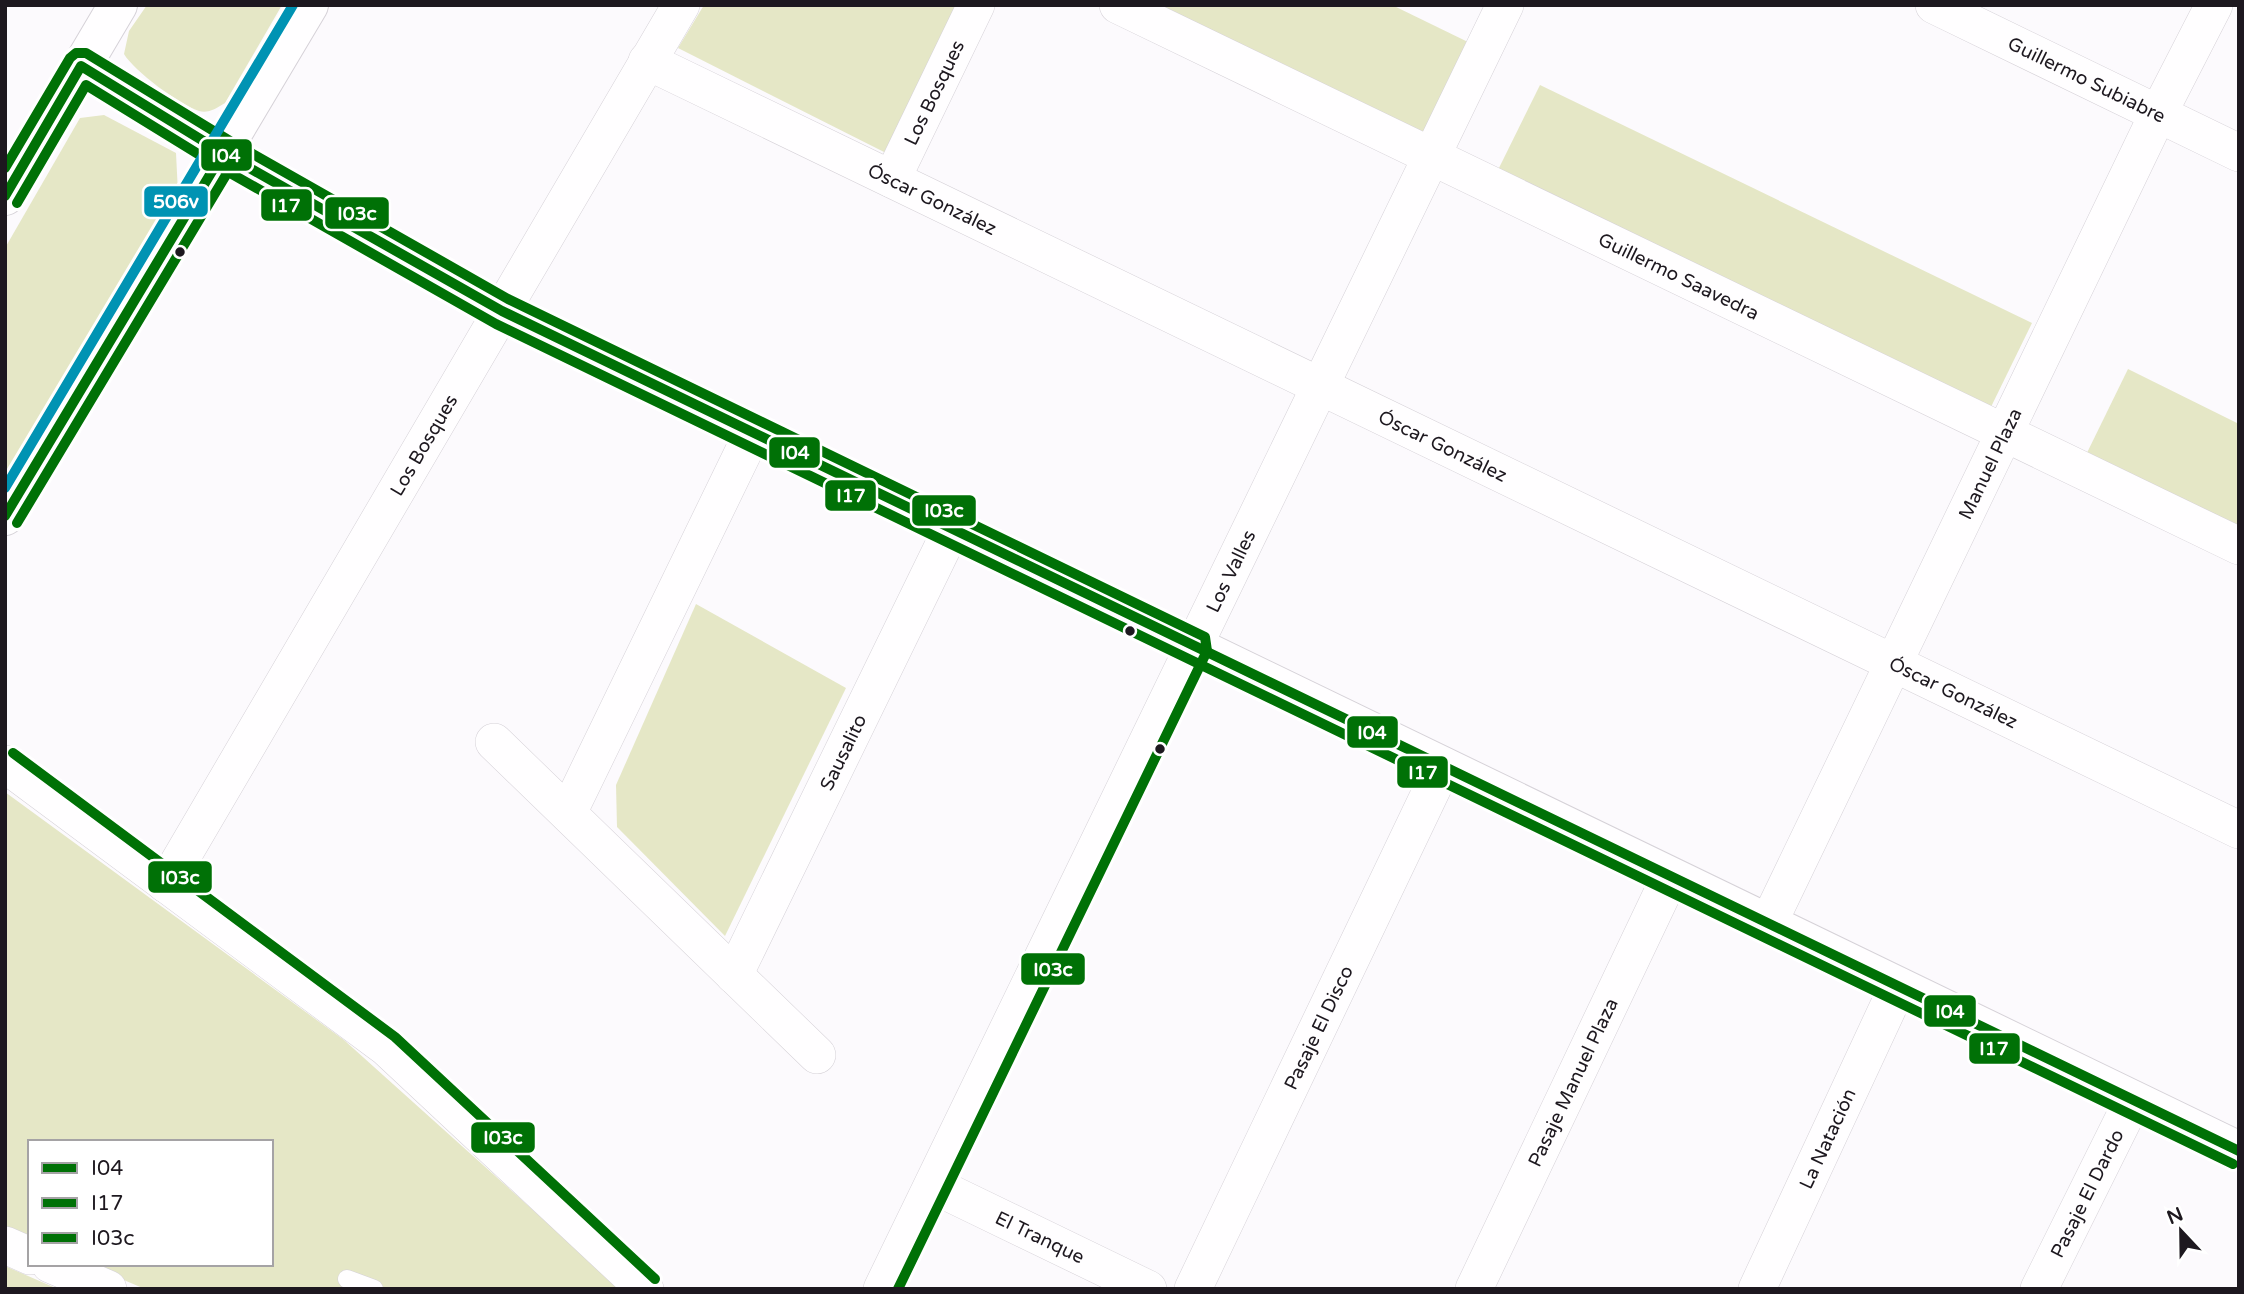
<svg xmlns="http://www.w3.org/2000/svg" width="2244" height="1294" font-family="'Varela Round',sans-serif">
  <style>
    .green { fill: #e5e7c6 }
    .lines { fill: none; stroke-linecap: round; stroke-linejoin: round }
    .service-casing { stroke: #d6d2d8; stroke-width: 19 }
    .minor-casing { stroke: #d6d2d8; stroke-width: 38 }
    .tertiary-casing { stroke: #d6d2d8; stroke-width: 40 }
    .secondary-casing { stroke: #d6d2d8; stroke-width: 40 }
    .service { stroke: #fffeff; stroke-width: 18 }
    .minor { stroke: #fffeff; stroke-width: 37 }
    .tertiary { stroke: #fffeff; stroke-width: 38 }
    .secondary { stroke: #fffeff; stroke-width: 38 }
    .bus-1-casing { stroke: #fff; stroke-width: 16 }
    .bus-2-casing { stroke: #fff; stroke-width: 16 }
    .bus-3-casing { stroke: #fff; stroke-width: 16 }
    .bus-4-casing { stroke: #fff; stroke-width: 16 }
    .bus-1 { stroke: #007106; stroke-width: 10 }
    .bus-2 { stroke: #007106; stroke-width: 10 }
    .bus-3 { stroke: #007106; stroke-width: 10 }
    .bus-4 { stroke: #0093b3; stroke-width: 10 }
    .bus-dot { fill: #1d181f; stroke: #fff; stroke-width: 2.5 }
    .labels { text-anchor: middle; stroke-width: 7; stroke-linejoin: round; paint-order: stroke }
    .street-label { font-size: 19px; fill: #1d181f; stroke: #fff }
    .line-badge { stroke: #fff; stroke-width: 2.5 }
    .badge-label { font-size: 19px; text-anchor: middle; font-weight: bold; fill: #fff }
  </style>
  <rect width="100%" height="100%" fill="#fcfafd"/>
  <!-- green -->
  <g class="green">
    <path d="M147,5H282L225,103C217,108 208,114 199,111C180,105 134,71 124,54L129,31Z"/>
    <polygon points="704,5 957,5 886,153 678,48"/>
    <polygon points="1144,5 1392,5 1470,43 1423,140"/>
    <polygon points="1540,85 2032,323 1989,411 1496,174"/>
    <polygon points="104,115 176,153 178,193 5,478 5,248 80,118"/>
    <polygon points="2128,369 2239,424 2239,537 2082,463"/>
    <polygon points="696,604 846,688 725,936 617,827 616,785"/>
    <polygon points="5,792 344,1040 621,1289 145,1289 86,1264 271,1264 271,1142 30,1142 30,1241 5,1231"/>
    <polygon points="5,1266 58,1289 5,1289"/>
  </g>
  <g class="lines">
    <defs>
      <polyline id="service" points="347,1279 374,1289"/>
      <g id="minor">
        <path id="s1" d="M1118,5L2239,546"/>
        <path id="s2" d="M1934,5L2239,153"/>
        <path id="s3" d="M647,61L2239,830"/>
        <path id="s4" d="M892,179L976,5"/>
        <polyline points="494,742 817,1055"/>
        <polyline points="5,764 387,1048 645,1289"/>
        <polyline points="568,813 753,432"/>
        <path id="s5" d="M166,884L681,5"/>
        <path id="s6" d="M1768,924L2158,114L2214,5"/>
        <path id="s7" d="M734,975L952,528"/>
        <path id="s8" d="M933,1185L1148,1289"/>
        <polyline points="5,1245 30,1256"/>
        <polyline points="50,1264 108,1289"/>
        <path id="s9" d="M882,1289L1505,5"/>
        <path id="s10" d="M1193,1289L1443,766"/>
        <path id="s11" d="M1474,1289L1670,877"/>
        <path id="s12" d="M1757,1289L1898,986"/>
        <path id="s13" d="M2039,1289L2133,1100"/>
      </g>
      <polyline id="tertiary" points="81,66 223,153 502,311 2239,1151"/>
      <g id="secondary">
        <polyline points="5,196 118,5"/>
        <polyline points="5,516 309,5"/>
      </g>
    </defs>
    <!-- service casing -->
    <use href="#service" class="service-casing"/>
    <!-- minor casing -->
    <use href="#minor" class="minor-casing"/>
    <!-- tertiary casing -->
    <use href="#tertiary" class="tertiary-casing"/>
    <!-- secondary casing -->
    <use href="#secondary" class="secondary-casing"/>
    <!-- service -->
    <use href="#service" class="service"/>
    <!-- minor -->
    <use href="#minor" class="minor"/>
    <!-- tertiary -->
    <use href="#tertiary" class="tertiary"/>
    <!-- secondary -->
    <use href="#secondary" class="secondary"/>
    <defs>
      <g id="bus-1">
        <polyline points="5,196 81,66 223,153 502,311 2239,1151"/>
        <polyline points="5,516 223,153"/>
      </g>
      <g id="bus-2">
        <polyline points="17,203 86,85 216,165 496,324 2233,1164"/>
        <polyline points="17,523 235,160"/>
      </g>
      <g id="bus-3">
        <polyline points="5,168 70,58 76,53 86,53 230,141 508,299 1205,637 1207,651 898,1289"/>
        <polyline points="13,753 395,1037 655,1279"/>
      </g>
      <polyline id="bus-4" points="5,488 293,5"/>
    </defs>
    <!-- bus-1 casing -->
    <use href="#bus-1" class="bus-1-casing"/>
    <!-- bus-2 casing -->
    <use href="#bus-2" class="bus-2-casing"/>
    <!-- bus-3 casing -->
    <use href="#bus-3" class="bus-3-casing"/>
    <!-- bus-4 casing -->
    <use href="#bus-4" class="bus-4-casing"/>
    <!-- bus-1 -->
    <use href="#bus-1" class="bus-1"/>
    <!-- bus-2 -->
    <use href="#bus-2" class="bus-2"/>
    <!-- bus-3 -->
    <use href="#bus-3" class="bus-3"/>
    <!-- bus-4 -->
    <use href="#bus-4" class="bus-4"/>
  </g>
  <!-- markers -->
  <g class="bus-dot">
    <circle cx="180" cy="252" r="6"/>
    <circle cx="1130" cy="631" r="6"/>
    <circle cx="1160" cy="749" r="6"/>
  </g>
  <g class="labels">
    <!-- street labels -->
    <g class="street-label">
      <text dy="7" stroke="none"><textPath href="#s2" startOffset="170">Guillermo Subiabre</textPath></text>
      <text dy="7" stroke="none"><textPath href="#s4" startOffset="96">Los Bosques</textPath></text>
      <text dy="7" stroke="none"><textPath href="#s3" startOffset="317">Óscar González</textPath></text>
      <text dy="7" stroke="none"><textPath href="#s1" startOffset="623">Guillermo Saavedra</textPath></text>
      <text dy="7" stroke="none"><textPath href="#s5" startOffset="509">Los Bosques</textPath></text>
      <text dy="7" stroke="none"><textPath href="#s3" startOffset="884">Óscar González</textPath></text>
      <text dy="7" stroke="none"><textPath href="#s6" startOffset="511">Manuel Plaza</textPath></text>
      <text dy="7" stroke="none"><textPath href="#s9" startOffset="798">Los Valles</textPath></text>
      <text dy="7" stroke="none"><textPath href="#s3" startOffset="1451">Óscar González</textPath></text>
      <text dy="7" stroke="none"><textPath href="#s7" startOffset="248">Sausalito</textPath></text>
      <text dy="7" stroke="none"><textPath href="#s10" startOffset="290">Pasaje El Disco</textPath></text>
      <text dy="7" stroke="none"><textPath href="#s11" startOffset="229">Pasaje Manuel Plaza</textPath></text>
      <text dy="7" stroke="none"><textPath href="#s12" startOffset="166">La Natación</textPath></text>
      <text dy="7" stroke="none"><textPath href="#s13" startOffset="107">Pasaje El Dardo</textPath></text>
      <text dy="7" stroke="none"><textPath href="#s8" startOffset="119">El Tranque</textPath></text>
    </g>
  </g>
  <g class="line-badge">
    <rect x="200" y="138" width="53" height="34" rx="7" fill="#007106"/>
    <rect x="143" y="185" width="66" height="33" rx="7" fill="#0093b3"/>
    <rect x="260" y="188" width="53" height="34" rx="7" fill="#007106"/>
    <rect x="324" y="196" width="66" height="34" rx="7" fill="#007106"/>
    <rect x="768" y="436" width="53" height="33" rx="7" fill="#007106"/>
    <rect x="824" y="479" width="53" height="33" rx="7" fill="#007106"/>
    <rect x="911" y="494" width="66" height="33" rx="7" fill="#007106"/>
    <rect x="1346" y="715" width="53" height="34" rx="7" fill="#007106"/>
    <rect x="1396" y="755" width="53" height="34" rx="7" fill="#007106"/>
    <rect x="147" y="860" width="66" height="34" rx="7" fill="#007106"/>
    <rect x="1020" y="952" width="66" height="34" rx="7" fill="#007106"/>
    <rect x="1923" y="994" width="54" height="34" rx="7" fill="#007106"/>
    <rect x="1968" y="1032" width="53" height="33" rx="7" fill="#007106"/>
    <rect x="470" y="1121" width="66" height="33" rx="7" fill="#007106"/>
  </g>
  <g class="badge-label">
    <text x="226" y="162">I04</text>
    <text x="176" y="208">506v</text>
    <text x="286" y="212">I17</text>
    <text x="357" y="220">I03c</text>
    <text x="795" y="459">I04</text>
    <text x="851" y="502">I17</text>
    <text x="944" y="517">I03c</text>
    <text x="1372" y="739">I04</text>
    <text x="1423" y="779">I17</text>
    <text x="180" y="884">I03c</text>
    <text x="1053" y="976">I03c</text>
    <text x="1950" y="1018">I04</text>
    <text x="1994" y="1055">I17</text>
    <text x="503" y="1144">I03c</text>
  </g>
  <!-- border -->
  <rect width="2244" height="1294" fill="none" stroke="#1d181f" stroke-width="14"/>
  <!-- legend -->
  <rect x="28" y="1140" width="245" height="126" fill="#ffffff" stroke="#a5a3a5" stroke-width="2"/>
  <rect x="42" y="1163" width="35" height="10" fill="#007106" stroke="#a5a3a5" stroke-width="2"/>
  <text x="91" y="1175" font-size="21" fill="#1d181f">I04</text>
  <rect x="42" y="1198" width="35" height="10" fill="#007106" stroke="#a5a3a5" stroke-width="2"/>
  <text x="91" y="1210" font-size="21" fill="#1d181f">I17</text>
  <rect x="42" y="1233" width="35" height="10" fill="#007106" stroke="#a5a3a5" stroke-width="2"/>
  <text x="91" y="1245" font-size="21" fill="#1d181f">I03c</text>
  <!-- north arrow -->
  <g transform="translate(2181 1231) rotate(338)" stroke="#ffffff" stroke-width="5" paint-order="stroke">
  <path d="M0-5L12 26L0 18L-12 26Z" fill="#1d181f"/>
  <text y="-10" font-size="19" font-weight="bold" text-anchor="middle" fill="#1d181f">N</text>
  </g>
</svg>
